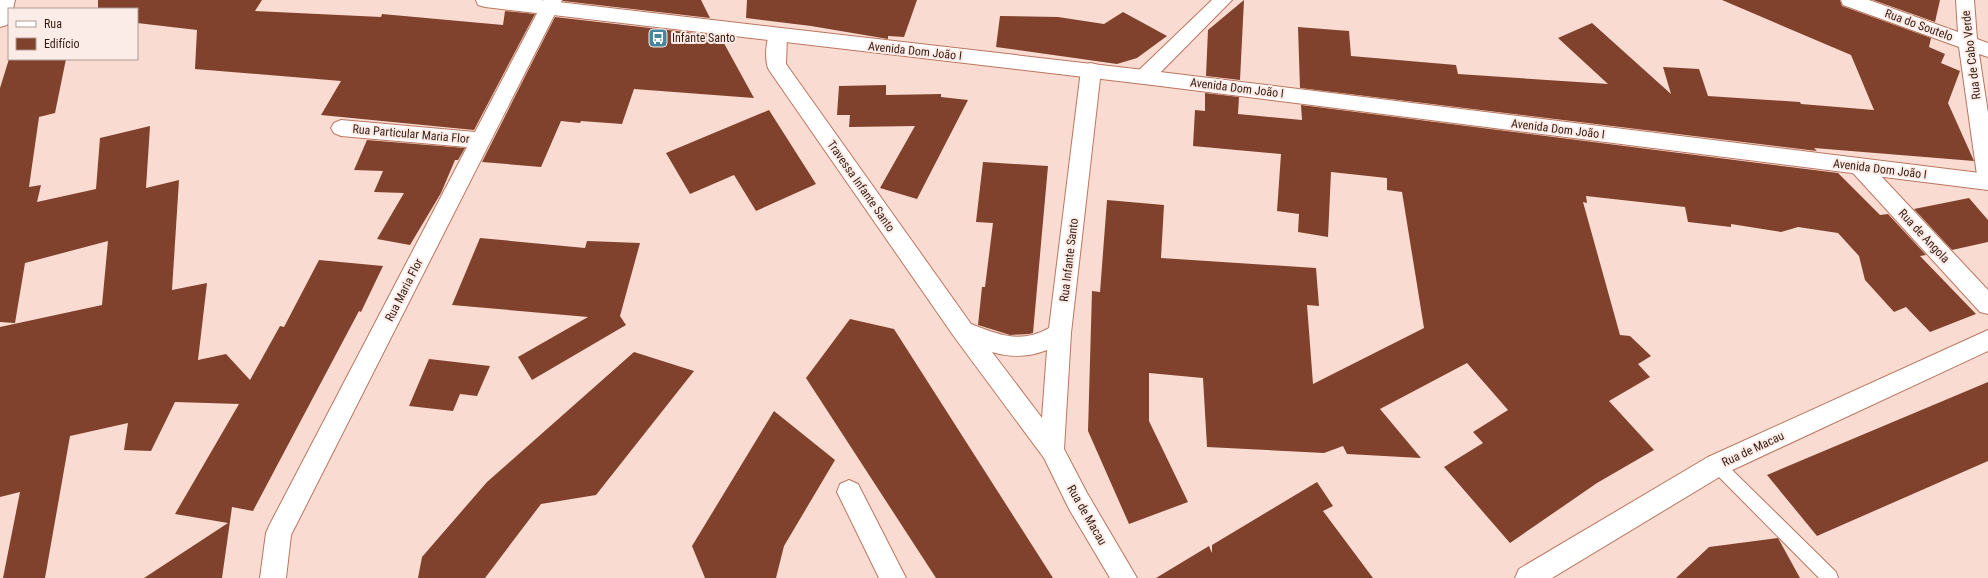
<svg xmlns="http://www.w3.org/2000/svg" width="1988" height="578" font-family="'Roboto Condensed',sans-serif">
  <style>
    .building { fill: #80422c }
    .lines { fill: none; stroke-linecap: round; stroke-linejoin: round }
    .service-casing { stroke: #ba765f; stroke-width: 2 }
    .minor-casing { stroke: #ba765f; stroke-width: 2 }
    .tertiary-casing { stroke: #ba765f; stroke-width: 2 }
    .service { fill: #fff; fill-rule: evenodd }
    .minor { fill: #fff; fill-rule: evenodd }
    .tertiary { fill: #fff; fill-rule: evenodd }
    .labels { text-anchor: middle; stroke-width: 4; stroke-linejoin: round; paint-order: stroke }
    .street-label { font-size: 12px; fill: #381c13; stroke: #fcece7 }
    .poi-label { font-size: 12px; fill: #381c13; stroke: #fcece7; text-anchor: start }
  </style>
  <rect width="100%" height="100%" fill="#fadbd1"/>
  <!-- building -->
  <g class="building">
    <polygon points="98,0 262,0 255,11 381,17 382,14 503,25 505,11 535,14 474,130 321,115 341,81 195,69 197,30 137,23 137,9 98,9"/>
    <polygon points="563,0 701,0 710,18 563,1"/>
    <polygon points="747,0 917,0 904,37 888,36 888,39 811,26 746,18"/>
    <polygon points="1244,0 1240,80 1206,76 1208,30"/>
    <polygon points="1722,0 1840,0 1842,6 1931,38 1929,47 1945,54 1941,63 1960,71 1948,103 1974,161 1814,148 1817,151 1300,88 1298,27 1349,31 1351,56 1456,65 1458,74 1608,84 1558,38 1592,23 1671,94 1663,67 1699,69 1708,96 1800,102 1801,104 1874,110 1851,55"/>
    <polygon points="1873,0 1940,0 1935,22"/>
    <polygon points="1123,12 1167,36 1137,58 1117,64 996,47 1000,16 1058,17 1104,24"/>
    <polygon points="555,17 720,36 754,98 634,89 622,124 581,121 580,123 561,121 541,167 482,162"/>
    <polygon points="9,59 66,59 55,113 39,117 29,187 41,185 37,202 96,189 100,138 150,126 146,188 179,180 172,290 207,283 198,360 226,354 250,380 280,326 284,327 319,260 383,266 361,312 359,311 253,511 232,507 222,578 144,578 228,523 175,514 239,404 175,402 151,451 124,450 128,423 70,436 45,578 3,578 20,492 0,497 0,327 102,305 108,241 25,263 15,323 0,322 0,88"/>
    <polygon points="886,85 886,95 941,94 941,97 968,100 917,199 880,188 915,126 849,127 850,115 837,115 839,86"/>
    <polygon points="1205,93 1239,97 1238,114 1302,120 1301,105 1838,173 1880,215 1888,214 1926,255 1920,256 1976,314 1930,332 1906,307 1894,312 1865,280 1859,256 1838,233 1798,227 1781,232 1731,224 1731,227 1688,222 1685,207 1586,196 1587,203 1583,202 1620,335 1630,336 1651,356 1638,364 1650,377 1609,401 1654,450 1597,483 1510,543 1444,467 1483,443 1473,432 1508,410 1467,363 1380,409 1421,458 1347,454 1343,446 1324,453 1207,447 1203,378 1149,373 1149,421 1188,502 1129,524 1088,431 1092,291 1100,292 1107,200 1164,205 1161,258 1316,268 1319,306 1307,305 1313,384 1424,328 1402,192 1387,190 1387,178 1331,172 1328,237 1298,232 1299,214 1277,211 1281,154 1193,146 1195,110 1205,111"/>
    <polygon points="769,110 816,184 756,211 734,175 690,194 666,153"/>
    <polygon points="367,140 465,148 458,160 455,160 441,193 410,245 377,239 404,193 374,192 383,171 354,170"/>
    <polygon points="983,162 1048,166 1033,333 1029,334 1010,335 978,325 982,287 985,287 993,223 976,222"/>
    <polygon points="1969,198 1988,220 1988,242 1952,250 1914,209"/>
    <polygon points="480,238 585,248 587,241 640,243 620,316 626,325 532,380 518,357 588,317 452,305"/>
    <polygon points="850,319 894,329 1053,578 936,578 806,378"/>
    <polygon points="634,352 694,371 596,495 541,504 485,578 418,578 422,557 487,482"/>
    <polygon points="429,359 490,366 477,396 460,394 453,411 409,406"/>
    <polygon points="1988,382 1988,461 1817,536 1767,475"/>
    <polygon points="774,411 835,460 784,546 776,578 705,578 692,546"/>
    <polygon points="1317,482 1333,506 1323,511 1373,578 1156,578 1209,546 1212,553 1212,545"/>
    <polygon points="1778,538 1800,578 1676,578 1709,547"/>
  </g>
  <g class="lines">
    <defs>
      <polygon id="service" points="1717,458 1722,460 1836,572 1838,578 1819,578 1712,470 1709,465 1712,460"/>
      <g id="minor">
        <polygon points="0,0 15,0 13,9 9,9 9,21 7,25 0,27"/>
        <polygon points="544,0 562,0 291,535 286,578 260,578 266,533 270,524 467,147 341,136 334,133 331,128 334,123 341,120 475,132"/>
        <polygon points="1212,0 1232,0 1151,82 1144,84 1137,82 1134,77 1137,72"/>
        <polygon points="1841,0 1869,0 1958,32 1956,0 1974,0 1977,39 1988,43 1988,57 1979,54 1988,113 1988,190 1981,188 1978,182 1959,47 1843,5"/>
        <path d="M778,28L785,30L787,35L786,64L971,324C999,335 1021,344 1049,328L1081,70L1084,65L1091,63L1098,65L1101,70L1071,333L1064,449L1087,493L1137,578H1110L1069,509L1044,458L955,338L769,70C764,61 766,39 771,30ZM1047,350L1042,418L992,352C1012,358 1029,357 1047,350Z"/>
        <polygon points="1860,159 1867,161 1988,290 1988,314 1980,312 1853,173 1850,167 1853,161"/>
        <polygon points="1988,330 1988,351 1726,473 1552,578 1515,578 1519,569 1708,457"/>
        <polygon points="849,480 858,484 906,578 879,578 837,492 840,484"/>
      </g>
      <polygon id="tertiary" points="476,0 541,0 1144,70 1988,174 1988,190 1144,84 485,7 478,5"/>
    </defs>
    <!-- service casing -->
    <use href="#service" class="service-casing"/>
    <!-- minor casing -->
    <use href="#minor" class="minor-casing"/>
    <!-- tertiary casing -->
    <use href="#tertiary" class="tertiary-casing"/>
    <!-- service -->
    <use href="#service" class="service"/>
    <!-- minor -->
    <use href="#minor" class="minor"/>
    <!-- tertiary -->
    <use href="#tertiary" class="tertiary"/>
  </g>
  <!-- icons -->
  <defs>
    <symbol id="bus-square" viewBox="-11 -11 22 22"><rect x="-9" y="-9" width="18" height="18" rx="4" fill="#47879b" stroke="#fcece7"/><path d="M-5-6H5V4H4V6H2V4H-2V6H-4V4H-5ZM-3.5-4V0h7V-4ZM-3.5 1.2v1.5H-2V1.2ZM2 1.2v1.5H3.5V1.2Z" fill="#fff"/></symbol>
  </defs>
  <g fill-rule="evenodd">
    <use href="#bus-square" x="647" y="27" width="22" height="22"/>
  </g>
  <g class="labels">
    <!-- street labels -->
    <g class="street-label">
      <text transform="translate(1919 25) rotate(20)" y="4">Rua do Soutelo</text>
      <text transform="translate(915 51) rotate(6)" y="4">Avenida Dom João I</text>
      <text transform="translate(1971 55) rotate(-97)" y="4">Rua de Cabo Verde</text>
      <text transform="translate(1237 88) rotate(7)" y="4">Avenida Dom João I</text>
      <text transform="translate(1558 129) rotate(7)" y="4">Avenida Dom João I</text>
      <text transform="translate(411 134) rotate(5)" y="4">Rua Particular Maria Flor</text>
      <text transform="translate(1880 169) rotate(7)" y="4">Avenida Dom João I</text>
      <text transform="translate(861 186) rotate(55)" y="4">Travessa Infante Santo</text>
      <text transform="translate(1924 236) rotate(47)" y="4">Rua de Angola</text>
      <text transform="translate(1069 260) rotate(-83)" y="4">Rua Infante Santo</text>
      <text transform="translate(404 290) rotate(-63)" y="4">Rua Maria Flor</text>
      <text transform="translate(1753 449) rotate(-25)" y="4">Rua de Macau</text>
      <text transform="translate(1087 515) rotate(60)" y="4">Rua de Macau</text>
    </g>
    <!-- poi labels -->
    <g class="poi-label">
      <text x="672" y="42">Infante Santo</text>
    </g>
  </g>
  <!-- legend -->
  <rect x="8" y="8" width="130" height="52" fill="#fcece7" stroke="#ae9992"/>
  <rect x="16" y="21" width="20" height="6" fill="#ffffff" stroke="#ae9992"/>
  <text x="44" y="28" font-size="12" fill="#381c13">Rua</text>
  <rect x="16" y="38" width="20" height="12" fill="#80422c" stroke="#ae9992"/>
  <text x="44" y="48" font-size="12" fill="#381c13">Edifício</text>
</svg>
